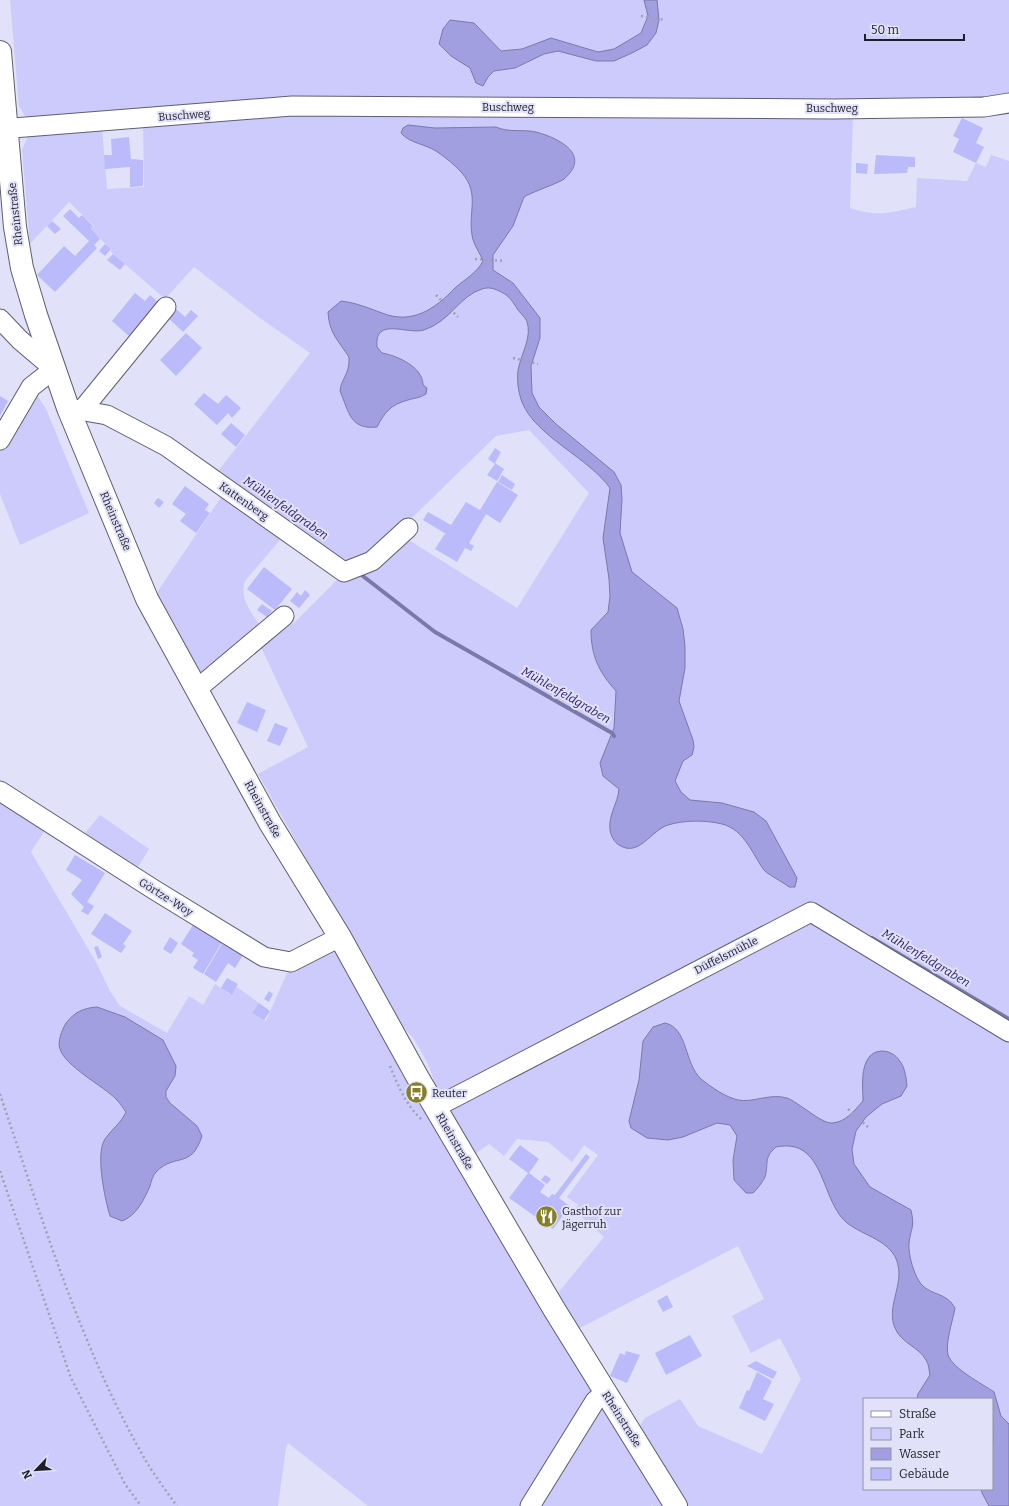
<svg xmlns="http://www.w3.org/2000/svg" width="1009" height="1506" font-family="Bitter,serif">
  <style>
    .green { fill: #cccbfc; fill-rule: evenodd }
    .water { fill: #a19fdf; stroke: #7a79a8 }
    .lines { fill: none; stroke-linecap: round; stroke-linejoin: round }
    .stream { stroke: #7a79a8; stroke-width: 4 }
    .building { fill: #bbbafb }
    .minor-casing { stroke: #5e5e72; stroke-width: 21 }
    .major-casing { stroke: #5e5e72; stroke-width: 24 }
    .path { stroke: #a0a0b3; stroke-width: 2.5; stroke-dasharray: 2 3; stroke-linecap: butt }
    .minor { stroke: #fff; stroke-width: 19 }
    .major { stroke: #fff; stroke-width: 22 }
    .labels { text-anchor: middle; stroke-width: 4; stroke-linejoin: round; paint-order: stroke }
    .street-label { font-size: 11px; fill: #1f1f28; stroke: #e1e1f9 }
    .poi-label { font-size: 11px; fill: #1f1f28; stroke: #e1e1f9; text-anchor: start }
    .water-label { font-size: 12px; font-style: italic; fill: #291b64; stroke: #e1e1f9 }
  </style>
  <rect width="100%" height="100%" fill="#e1e1f9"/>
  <!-- green -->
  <g class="green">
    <polygon points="10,0 1009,0 1009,99 35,121 25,116 19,106"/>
    <path d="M293,113L853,115L850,208C877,217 889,213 916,207L917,178L967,181L976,163L986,167L991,155L1009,161V1027L819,911L450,1095L437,1090L428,1064L414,1039L387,1010L344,926L258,774L308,747L259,643L295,622L342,575L404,537L517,608L589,493L529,430L496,436L381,548L347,567L172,440L173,439L219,470L310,353L260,318L194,267L165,299L111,252L112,250L91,230L94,226L69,202L30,244L22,150L27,138L37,132L102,128L107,189L144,187L143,125Z"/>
    <polygon points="37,395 46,409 89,513 20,545 0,494 0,451 19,419"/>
    <path d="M224,493L285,534L245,581C239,599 252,613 261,627L201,677L156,594Z"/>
    <path d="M0,797L47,827L31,852L96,962L110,991L120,1006L167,1033L189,996L203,1005L215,984L231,995L237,987L259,1003L252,1013L266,1021L287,973L322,953L330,934L385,1028L401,1073L416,1098L445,1133L594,1386L588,1404L525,1506H368L288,1443L286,1448L278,1506H0ZM67,1061L175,1076C172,1081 167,1087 166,1093C164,1102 190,1120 197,1126L191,1156L168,1163L155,1173L143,1201L122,1221L110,1216C105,1199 95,1154 105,1139C112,1129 121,1123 126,1112L117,1100Z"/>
    <polygon points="100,815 149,849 135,872 81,838"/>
    <path d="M808,920L1009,1040V1506H688L638,1428L645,1418L680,1399L698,1426L762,1454L801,1379L780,1338L751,1353L732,1316L764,1299L738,1246L578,1329L557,1294L604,1237L574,1210L578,1205L567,1197L598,1155L584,1145L572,1162L548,1142L517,1139L504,1156L489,1144L475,1154L451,1112L454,1102ZM864,1399H992V1489H864Z"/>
    <polygon points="607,1407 670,1506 653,1506 652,1504 651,1506 535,1506 593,1412"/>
  </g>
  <!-- water -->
  <g class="water">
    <polygon points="644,0 657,0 659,20 656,33 647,45 632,53 614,61 596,61 558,51 544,54 515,68 494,71 488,77 483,86 476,83 470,68 451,56 439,44 443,29 450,20 474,23 501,51 522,49 551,38 598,52 614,49 641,33 648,16"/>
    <path d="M408,125L435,128L496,127C509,133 523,129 536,132C559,138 592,155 564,179C559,183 532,192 524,197L513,226L493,255V270L513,283L540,318V338L531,366L532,393L539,407L556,424L614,472L621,485L622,499L620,533L632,572L677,608L683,629L685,646V668L679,701L693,740L694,747L692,755L683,761L675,781L681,792L690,800L722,803L754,812L766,821L797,878L795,887H789C783,882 767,874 764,870C752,854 745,830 722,824C706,820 684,820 668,825C651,830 639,858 619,845C614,842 611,836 610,830C608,815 618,803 619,789L603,776L600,763L614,728L616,691C599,672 591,656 591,630L608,612L610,596L609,579L603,538L610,488C589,458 535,436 522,402C518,392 516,376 519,366C522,353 532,336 527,322C526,318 521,314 518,310C514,304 511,298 505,294C497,290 491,286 482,289C459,296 451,321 424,330C407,335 374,316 377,347L382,353C398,356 423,367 423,385L427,388L426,394C420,398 414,398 408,400C390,405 385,412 377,427C350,430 349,412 340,391C341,378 350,375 349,357C338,340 329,333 328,312L341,301C357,303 368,308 382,313C412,325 435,309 455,288C465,279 477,273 483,261C480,253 473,244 472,235C468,212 480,194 462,173C455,165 445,157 436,151C425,144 409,143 401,133L403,128Z"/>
    <path d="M97,1007L125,1017L163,1040L176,1066L175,1076L166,1091V1097L170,1103L197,1126L202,1136C191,1170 176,1152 156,1172C153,1175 151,1182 150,1186C144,1200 136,1216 122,1221L110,1216C105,1199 95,1154 105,1139C112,1129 121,1123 126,1112C123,1108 120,1103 116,1099C103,1086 65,1066 60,1049C57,1042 62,1030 66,1023C75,1012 83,1008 97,1007Z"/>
    <path d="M665,1023C688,1028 684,1063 701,1079C711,1087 725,1097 738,1100C753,1103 770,1093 787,1098C798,1102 822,1124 832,1123C846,1122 854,1111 863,1101C863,1088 860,1067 870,1056C878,1048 892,1050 899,1060C905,1067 906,1077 907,1086L901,1096L882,1104L866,1117L856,1131L852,1149L854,1164L870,1187L911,1210C915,1228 911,1227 909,1243C908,1255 914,1275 921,1284C932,1296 946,1292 955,1308C953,1320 945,1343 948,1355C953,1369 981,1383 994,1392L1001,1416L1009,1424V1506H989L982,1493L981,1489H992V1449C994,1443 992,1409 992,1399H917L918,1394L930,1375C929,1371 929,1364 926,1360C919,1347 901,1343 895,1328C886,1308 903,1286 898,1265C893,1240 862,1236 846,1222C820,1199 825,1137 776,1147C763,1158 769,1164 765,1177C762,1183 758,1188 753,1193H746L734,1180L733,1160L737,1136L730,1125L717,1123L683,1137L668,1140L647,1138L631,1128L629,1121L639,1080L643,1041L653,1027Z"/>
  </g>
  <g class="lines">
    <!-- stream -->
    <g class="stream">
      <polyline points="359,573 435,632 612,733 614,736"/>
      <polyline points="872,938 1009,1019"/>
    </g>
  </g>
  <!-- building -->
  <g class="building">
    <polygon points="962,118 983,128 976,143 984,147 976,163 953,152 959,139 953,136"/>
    <polygon points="129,137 131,159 143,160 143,186 130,187 130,167 105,169 104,155 112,155 111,139"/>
    <polygon points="876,155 915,157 915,167 908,167 907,173 874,174"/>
    <polygon points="856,163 868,164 867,174 856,173"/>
    <polygon points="70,209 79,218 82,215 93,226 91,229 100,239 94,245 97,248 55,292 37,275 64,246 75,256 89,241 63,216"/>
    <polygon points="52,221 61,229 55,234 47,226"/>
    <polygon points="105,244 111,249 105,256 99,251"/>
    <polygon points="113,254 125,264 120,270 107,260"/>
    <polygon points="135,293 145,301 150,295 158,302 129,336 112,321"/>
    <polygon points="173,306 185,317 191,310 198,316 183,332 165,315"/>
    <polygon points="186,333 202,348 176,376 160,360"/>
    <polygon points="204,393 218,404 226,395 241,408 232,418 228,413 217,425 194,404"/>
    <polygon points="0,396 8,401 0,416"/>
    <polygon points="231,423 245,435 236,447 221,434"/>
    <polygon points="495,448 501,452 495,463 504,469 497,481 487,475 495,464 488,459"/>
    <polygon points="502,475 515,484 512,490 498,482"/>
    <polygon points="497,482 518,495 500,523 486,514 469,543 474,546 471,551 465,548 457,562 435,549 444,535 446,534 423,520 428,512 451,525 466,502 480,510"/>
    <polygon points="185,486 209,504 205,510 210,513 196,533 180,521 186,514 172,504"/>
    <polygon points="158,498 164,502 159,508 154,503"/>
    <polygon points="264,567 292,589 275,610 247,589"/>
    <polygon points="305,590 310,595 299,608 290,601 297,592 301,596"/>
    <polygon points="262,604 272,611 267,617 257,610"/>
    <polygon points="247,702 266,710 257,732 237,723"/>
    <polygon points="275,723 288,728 280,746 267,741"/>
    <polygon points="75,855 105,873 87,902 94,906 88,915 81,911 84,907 71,894 82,880 66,870"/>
    <polygon points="105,913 132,931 123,944 126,946 121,953 91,934"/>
    <polygon points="193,925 222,942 203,974 193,968 198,960 192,956 194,953 181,944"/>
    <polygon points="170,937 178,943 171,954 163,949"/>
    <polygon points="223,942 243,955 235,968 228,963 216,982 204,974"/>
    <polygon points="98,946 102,957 98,959 94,947"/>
    <polygon points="227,978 238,984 232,995 221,988"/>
    <polygon points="269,991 273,994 269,1002 264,999"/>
    <polygon points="259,1003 270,1011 264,1020 252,1013"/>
    <polygon points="520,1145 539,1159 529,1173 545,1185 540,1192 549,1198 552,1194 555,1195 586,1154 590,1157 559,1198 570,1206 553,1229 509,1198 528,1173 509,1159"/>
    <polygon points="545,1175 551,1179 547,1184 541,1180"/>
    <polygon points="667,1295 673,1307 663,1312 657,1301"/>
    <polygon points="690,1335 702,1356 666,1375 655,1353"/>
    <polygon points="626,1351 640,1355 627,1383 610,1376 620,1353 625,1355"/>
    <polygon points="756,1361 777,1372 773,1379 747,1366"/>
    <polygon points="757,1372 772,1381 763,1399 774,1404 765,1421 739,1408 747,1390 749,1391"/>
  </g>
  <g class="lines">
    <defs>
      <g id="minor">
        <polyline points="0,129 292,106 834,109 984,107 1009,103"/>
        <polyline points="0,319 20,340 54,369 31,387 0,440"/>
        <polyline points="68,408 107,415 166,446 344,572 372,561 408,528"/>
        <polyline points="82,410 166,307"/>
        <polyline points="197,689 284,616"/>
        <polyline points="0,791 153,889 264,957 291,962 340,937"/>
        <polyline points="436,1107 811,912 1009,1032"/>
        <polyline points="530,1506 595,1401 605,1392"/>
      </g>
      <polyline id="major" points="0,52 15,227 22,268 36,315 68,408 147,599 270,823 340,937 418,1078 554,1309 676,1506"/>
    </defs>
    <!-- minor casing -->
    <use href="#minor" class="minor-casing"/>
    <!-- major casing -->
    <use href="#major" class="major-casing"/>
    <!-- path -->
    <g class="path">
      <polyline points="641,16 665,20"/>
      <polyline points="475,259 504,261"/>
      <polyline points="436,295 458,317"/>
      <polyline points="513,358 538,364"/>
      <path d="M390,1066C398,1086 406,1105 422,1120"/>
      <path d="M0,1094C42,1218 80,1347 146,1461C155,1476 166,1491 177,1506"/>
      <polyline points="848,1109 868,1127"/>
      <polyline points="0,1171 71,1378 125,1484 141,1506"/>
    </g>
    <!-- minor -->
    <use href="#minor" class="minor"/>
    <!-- major -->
    <use href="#major" class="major"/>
  </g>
  <!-- icons -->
  <defs>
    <symbol id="bus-disc" viewBox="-11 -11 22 22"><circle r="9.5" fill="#857f26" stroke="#e1e1f9"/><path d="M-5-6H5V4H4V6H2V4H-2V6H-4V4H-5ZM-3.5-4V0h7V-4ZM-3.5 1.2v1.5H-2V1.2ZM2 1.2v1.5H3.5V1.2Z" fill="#fff"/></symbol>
    <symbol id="restaurant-disc" viewBox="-11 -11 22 22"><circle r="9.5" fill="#857f26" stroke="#e1e1f9"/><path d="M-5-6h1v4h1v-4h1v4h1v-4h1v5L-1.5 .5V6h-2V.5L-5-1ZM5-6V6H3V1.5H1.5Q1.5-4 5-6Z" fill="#fff"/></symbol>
  </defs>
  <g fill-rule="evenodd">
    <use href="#bus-disc" x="404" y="1080" width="25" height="25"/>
    <use href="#restaurant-disc" x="534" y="1204" width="25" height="25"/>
  </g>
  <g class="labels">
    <!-- street labels -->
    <g class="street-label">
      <text x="508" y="111">Buschweg</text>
      <text x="832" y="112">Buschweg</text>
      <text transform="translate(184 115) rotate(-4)" y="4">Buschweg</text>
      <text transform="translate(15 214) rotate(-96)" y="4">Rheinstraße</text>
      <text transform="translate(244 501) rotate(35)" y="4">Kattenberg</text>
      <text transform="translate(116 521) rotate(67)" y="4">Rheinstraße</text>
      <text transform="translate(263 809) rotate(61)" y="4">Rheinstraße</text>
      <text transform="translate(166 897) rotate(32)" y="4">Görtze-Woy</text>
      <text transform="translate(726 955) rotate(-27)" y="4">Düffelsmühle</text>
      <text transform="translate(455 1141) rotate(60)" y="4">Rheinstraße</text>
      <text transform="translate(622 1419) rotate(58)" y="4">Rheinstraße</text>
    </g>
    <!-- poi labels -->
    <g class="poi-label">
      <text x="432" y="1097">Reuter</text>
      <text x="562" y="1215">Gasthof zur<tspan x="562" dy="13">Jägerruh</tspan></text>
    </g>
    <!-- water labels -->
    <g class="water-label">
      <text transform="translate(286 508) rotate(35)" y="4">Mühlenfeldgraben</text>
      <text transform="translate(566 695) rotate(30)" y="4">Mühlenfeldgraben</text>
      <text transform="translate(926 958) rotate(31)" y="4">Mühlenfeldgraben</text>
    </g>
  </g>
  <!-- legend -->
  <rect x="863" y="1398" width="130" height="92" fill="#e1e1f9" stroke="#9393a5"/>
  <rect x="871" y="1411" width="20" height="6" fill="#ffffff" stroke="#9393a5"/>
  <text x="899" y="1418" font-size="12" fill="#1f1f28">Straße</text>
  <rect x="871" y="1428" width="20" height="12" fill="#cccbfc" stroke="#9393a5"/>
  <text x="899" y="1438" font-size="12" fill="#1f1f28">Park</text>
  <rect x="871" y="1448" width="20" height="12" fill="#a19fdf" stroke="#9393a5"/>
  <text x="899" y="1458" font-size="12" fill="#1f1f28">Wasser</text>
  <rect x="871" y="1468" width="20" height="12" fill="#bbbafb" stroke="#9393a5"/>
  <text x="899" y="1478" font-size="12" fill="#1f1f28">Gebäude</text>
  <!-- north arrow -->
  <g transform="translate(36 1470) rotate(245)" stroke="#e1e1f9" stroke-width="3" paint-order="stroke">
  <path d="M0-3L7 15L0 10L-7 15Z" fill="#1f1f28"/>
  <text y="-6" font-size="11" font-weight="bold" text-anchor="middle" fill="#1f1f28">N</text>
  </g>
  <!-- scale -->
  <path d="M865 34v6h99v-6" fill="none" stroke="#1f1f28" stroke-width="2"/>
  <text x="871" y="34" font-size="12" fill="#1f1f28" stroke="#e1e1f9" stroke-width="3" paint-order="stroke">50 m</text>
</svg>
